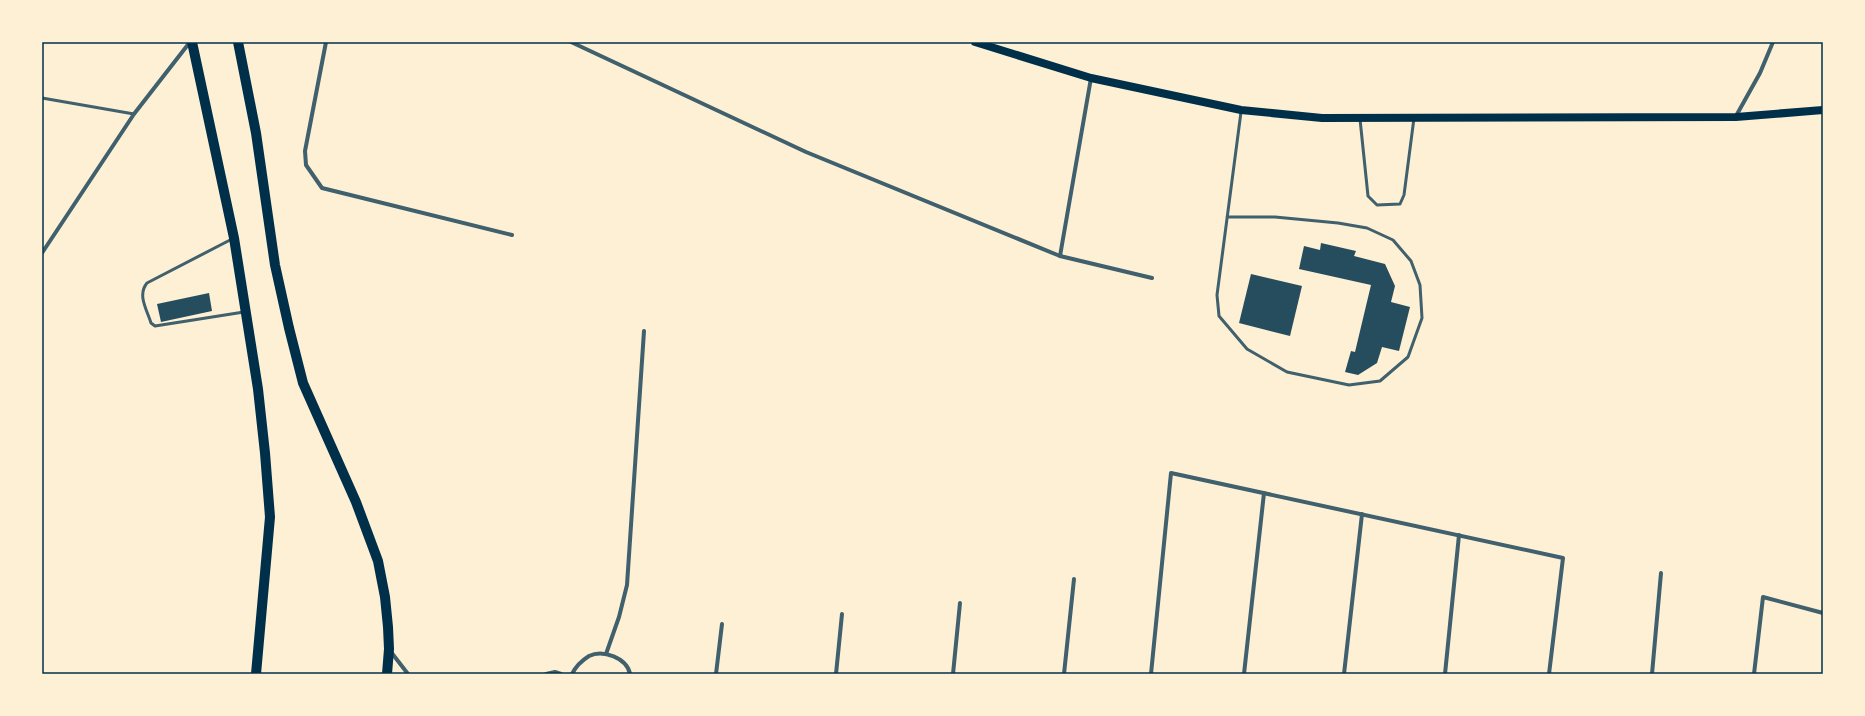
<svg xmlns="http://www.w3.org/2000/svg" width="1865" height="716" font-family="Signika,sans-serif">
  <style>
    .building { fill: #264d5e }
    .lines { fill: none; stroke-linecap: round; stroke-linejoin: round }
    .service { stroke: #3f606c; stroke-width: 3 }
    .minor { stroke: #3f606c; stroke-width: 4 }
    .secondary { stroke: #003049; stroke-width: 8 }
    .primary { stroke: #003049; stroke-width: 10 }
    .neatline { fill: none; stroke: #003049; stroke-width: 1.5 }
  </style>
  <rect width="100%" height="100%" fill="#fdf0d5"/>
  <!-- building -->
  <g class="building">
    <polygon points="1321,243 1356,251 1354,256 1385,264 1395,286 1391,302 1410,307 1399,351 1382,347 1377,363 1358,375 1345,372 1351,351 1355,352 1371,285 1299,269 1304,246 1320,250"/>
    <polygon points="1251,274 1302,286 1290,336 1239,323"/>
    <polygon points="209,293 212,311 161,322 157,304"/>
  </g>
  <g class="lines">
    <!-- service -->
    <g class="service">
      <polyline points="42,98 134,114"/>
      <polyline points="1360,119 1368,196 1377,205 1400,204 1404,195 1414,118"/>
      <polyline points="1227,217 1275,217 1338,223 1367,228 1393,240 1411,261 1420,285 1422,318 1408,357 1380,381 1349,385 1287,372 1247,349 1219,316 1217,295 1241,112"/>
      <path d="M232,239L147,283C137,295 147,310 151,323L155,326L244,312"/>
    </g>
    <!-- minor -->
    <g class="minor">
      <polyline points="326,42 305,151 306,165 322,188 512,235"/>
      <polyline points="571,42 806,152 1060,256 1152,278"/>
      <polyline points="1736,116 1760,73 1773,42"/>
      <polyline points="42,253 134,114 190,42"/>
      <polyline points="1060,256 1091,78"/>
      <polyline points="391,652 408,674"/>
      <polyline points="606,654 619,617 627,585 644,331"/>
      <polyline points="546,674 555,672 561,674"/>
      <path d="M572,674C576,666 581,661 589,656C603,649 627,658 630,674"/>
      <polyline points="716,674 722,624"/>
      <polyline points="836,674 842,614"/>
      <polyline points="953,674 960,603"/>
      <polyline points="1064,674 1074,579"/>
      <polyline points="1151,674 1171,473 1563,558 1549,674"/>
      <polyline points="1244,674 1264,493"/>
      <polyline points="1344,674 1362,514"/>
      <polyline points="1445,674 1459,535"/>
      <polyline points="1652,674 1661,573"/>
      <polyline points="1754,674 1763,597 1823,613"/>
    </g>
    <!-- secondary -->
    <polyline class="secondary" points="975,42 1091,78 1241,110 1322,118 1736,117 1823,110"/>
    <!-- primary -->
    <g class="primary">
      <polyline points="192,42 234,238 258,389 265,453 270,517 256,674"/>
      <polyline points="238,42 256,133 275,265 289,328 303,383 356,502 378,561 385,597 388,627 389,649 387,674"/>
    </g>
  </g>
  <!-- border -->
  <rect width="1865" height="716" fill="none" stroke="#fdf0d5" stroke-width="86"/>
  <rect x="43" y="43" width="1779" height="630" class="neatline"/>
</svg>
